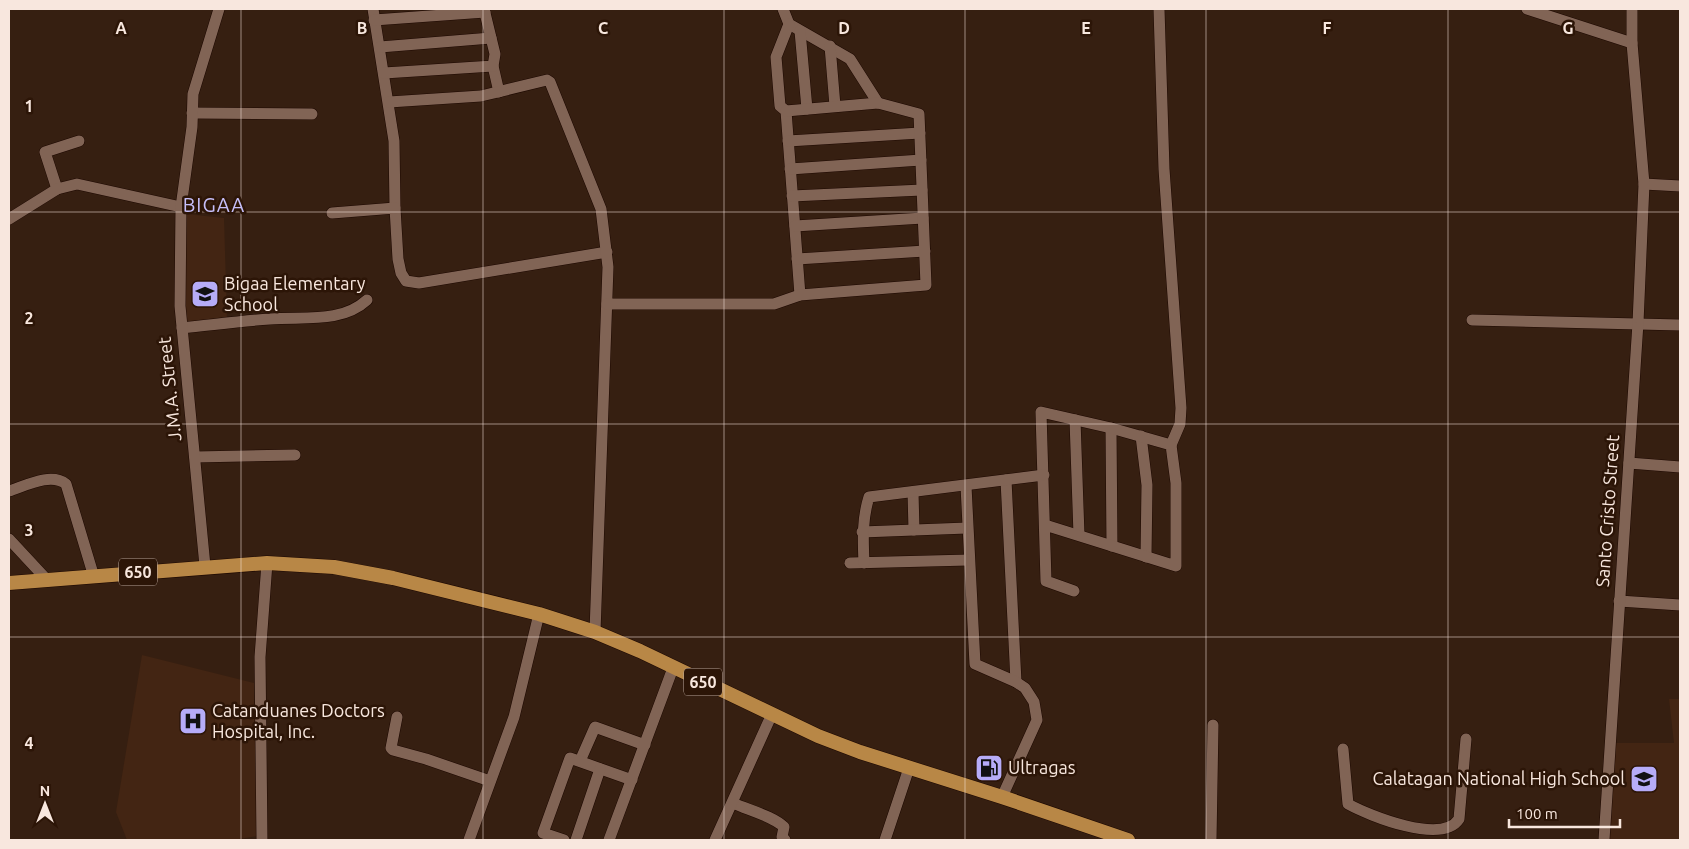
<svg xmlns="http://www.w3.org/2000/svg" width="1689" height="849" font-family="Ubuntu,sans-serif">
  <style>
    .built { fill: #432513 }
    .lines { fill: none; stroke-linecap: round; stroke-linejoin: round }
    .minor-casing { stroke: #1d0800; stroke-width: 12 }
    .major-casing { stroke: #1d0800; stroke-width: 15 }
    .minor { stroke: #816455; stroke-width: 11 }
    .major { stroke: #b88746; stroke-width: 14 }
    .grid { fill: none; stroke: #f8e7de; stroke-width: 1; stroke-opacity: 0.55 }
    .labels { text-anchor: middle; stroke-width: 5; stroke-linejoin: round; paint-order: stroke }
    .shield { fill: #2c1507; stroke: #bba89e; stroke-width: 1 }
    .shield-label { font-size: 16px; font-weight: bold; fill: #f8e7de }
    .poi-label { font-size: 18px; fill: #f8e7de; stroke: #2c1507; text-anchor: start }
    .street-label { font-size: 18px; fill: #f8e7de; stroke: #2c1507 }
    .quarter-label { font-size: 20px; letter-spacing: 1px; fill: #c6bff9; stroke: #2c1507 }
    .grid-label { font-size: 16px; text-anchor: middle; font-weight: bold; fill: #f8e7de; stroke: #2c1507; stroke-width: 5; stroke-linejoin: round; paint-order: stroke }
  </style>
  <rect width="100%" height="100%" fill="#361f11"/>
  <!-- built -->
  <g class="built">
    <polygon points="186,214 224,218 227,319 185,323"/>
    <polygon points="142,655 254,683 257,836 233,840 127,840 116,812"/>
    <polygon points="1669,699 1680,699 1680,840 1608,840 1613,743 1674,743"/>
  </g>
  <g class="lines">
    <defs>
      <g id="minor">
        <polyline points="373,9 394,141 395,208 398,259 401,273 406,281 419,283 607,252"/>
        <polyline points="783,9 789,24 850,59 878,103"/>
        <polyline points="1159,9 1164,169 1181,408 1180,424 1171,445"/>
        <polyline points="1527,9 1632,43"/>
        <polyline points="374,20 485,12"/>
        <polyline points="789,24 776,57 780,106 786,111 800,295"/>
        <polyline points="800,31 807,109"/>
        <polyline points="830,46 835,106"/>
        <polyline points="380,47 491,38"/>
        <polyline points="493,66 499,92"/>
        <polyline points="384,73 493,66 495,54 484,9"/>
        <polyline points="389,102 481,96 547,80 550,82 601,209 608,267 595,632"/>
        <polyline points="192,113 312,114"/>
        <polyline points="788,141 920,133"/>
        <polyline points="790,169 921,160"/>
        <polyline points="1644,184 1680,186"/>
        <polyline points="57,189 45,152 79,141"/>
        <polyline points="792,196 922,190"/>
        <polyline points="332,213 395,208"/>
        <polyline points="9,219 57,189 77,184 181,207"/>
        <polyline points="795,226 923,218"/>
        <polyline points="797,259 925,251"/>
        <polyline points="607,304 774,304 800,295 926,285 919,114 878,103 786,111"/>
        <polyline points="1472,320 1680,325"/>
        <path d="M182,328C212,325 241,321 270,319C302,316 341,324 367,300"/>
        <polyline points="1075,420 1079,535"/>
        <polyline points="1111,428 1112,546"/>
        <polyline points="1141,436 1147,485 1146,557"/>
        <polyline points="195,457 295,455"/>
        <polyline points="1629,463 1680,467"/>
        <polyline points="1006,480 1016,682"/>
        <polyline points="966,486 975,664 1016,682 1025,688 1034,702 1037,720 1002,797"/>
        <path d="M9,491C25,486 51,472 66,484L94,577"/>
        <polyline points="913,492 914,530"/>
        <polyline points="1045,525 1176,566 1176,483 1171,445 1111,428 1041,412 1046,581 1074,591"/>
        <polyline points="862,532 967,528"/>
        <polyline points="9,539 48,581"/>
        <polyline points="850,563 969,560"/>
        <path d="M864,563C863,540 862,519 869,497L1044,475"/>
        <polyline points="205,566 180,306 181,207 192,127 193,94 219,9"/>
        <polyline points="1619,601 1680,605"/>
        <polyline points="397,717 391,748 393,750 426,759 490,781"/>
        <path d="M1343,749L1348,804C1370,816 1442,845 1459,819L1466,739"/>
        <polyline points="580,761 595,727 645,745"/>
        <path d="M733,803C748,810 773,816 784,827L782,837L785,840"/>
        <polyline points="262,840 260,657 267,563"/>
        <polyline points="469,840 514,717 539,614"/>
        <polyline points="564,840 543,833 570,758 632,780"/>
        <polyline points="576,840 600,769"/>
        <polyline points="609,840 673,668"/>
        <polyline points="715,840 772,714"/>
        <polyline points="885,840 909,768"/>
        <polyline points="1211,840 1213,725"/>
        <polyline points="1604,840 1638,323 1644,184 1632,43 1632,9"/>
      </g>
      <polyline id="major" points="9,583 267,563 334,567 393,578 539,614 595,632 640,651 818,736 860,752 1002,797 1128,840"/>
    </defs>
    <!-- minor casing -->
    <use href="#minor" class="minor-casing"/>
    <!-- major casing -->
    <use href="#major" class="major-casing"/>
    <!-- minor -->
    <use href="#minor" class="minor"/>
    <!-- major -->
    <use href="#major" class="major"/>
  </g>
  <!-- grid -->
  <path class="grid" d="M241,9V840M483,9V840M724,9V840M965,9V840M1206,9V840M1448,9V840M9,212H1680M9,424H1680M9,637H1680"/>
  <!-- icons -->
  <defs>
    <symbol id="school-square" viewBox="-11 -11 22 22"><rect x="-9" y="-9" width="18" height="18" rx="4" fill="#b6acf8" stroke="#2c1507"/><path d="M0-5L7-2L0 1L-7-2ZM-4 1L0 2.5L4 1V4Q0 6-4 4Z" fill="#111"/></symbol>
    <symbol id="hospital-square" viewBox="-11 -11 22 22"><rect x="-9" y="-9" width="18" height="18" rx="4" fill="#b6acf8" stroke="#2c1507"/><path d="M-5-5h3v3.5h4V-5h3V5h-3V1.5h-4V5h-3Z" fill="#111"/></symbol>
    <symbol id="fuel-square" viewBox="-11 -11 22 22"><rect x="-9" y="-9" width="18" height="18" rx="4" fill="#b6acf8" stroke="#2c1507"/><path d="M-5.5-6h7V0h2V4h1.3V-2.5L3-4.5l.8-.8L6-3V5H2.5V1h-1V6h-7ZM-4.2-4.7v3.2H.2V-4.7Z" fill="#111"/></symbol>
  </defs>
  <g fill-rule="evenodd">
    <use href="#school-square" x="189" y="278" width="32" height="32"/>
    <use href="#hospital-square" x="177" y="705" width="32" height="32"/>
    <use href="#fuel-square" x="973" y="752" width="32" height="32"/>
    <use href="#school-square" x="1628" y="763" width="32" height="32"/>
  </g>
  <g class="labels">
    <!-- shield labels -->
    <g class="shield">
      <rect x="119" y="558.5" width="38" height="27" rx="4"/>
      <rect x="684" y="668.5" width="38" height="27" rx="4"/>
    </g>
    <g class="shield-label">
      <text x="138" y="578">650</text>
      <text x="703" y="688">650</text>
    </g>
    <!-- poi labels -->
    <g class="poi-label">
      <text x="224" y="290">Bigaa Elementary<tspan x="224" dy="21">School</tspan></text>
      <text x="212" y="717">Catanduanes Doctors<tspan x="212" dy="21">Hospital, Inc.</tspan></text>
      <text x="1008" y="774">Ultragas</text>
      <text x="1625" y="785" text-anchor="end">Calatagan National High School</text>
    </g>
    <!-- street labels -->
    <g class="street-label">
      <text transform="translate(170 389) rotate(-96)" y="6">J.M.A. Street</text>
      <text transform="translate(1608 511) rotate(-86)" y="6">Santo Cristo Street</text>
    </g>
    <!-- quarter labels -->
    <g class="quarter-label">
      <text x="214" y="212">BIGAA</text>
    </g>
  </g>
  <g class="grid-label">
    <text x="121" y="34">A</text>
    <text x="362" y="34">B</text>
    <text x="603" y="34">C</text>
    <text x="844" y="34">D</text>
    <text x="1086" y="34">E</text>
    <text x="1327" y="34">F</text>
    <text x="1568" y="34">G</text>
    <text x="29" y="112">1</text>
    <text x="29" y="324">2</text>
    <text x="29" y="536">3</text>
    <text x="29" y="749">4</text>
  </g>
  <!-- border -->
  <rect width="1689" height="849" fill="none" stroke="#f8e7de" stroke-width="20"/>
  <!-- north arrow -->
  <g transform="translate(45 804)" stroke="#2c1507" stroke-width="4" paint-order="stroke">
  <path d="M0-4L9 19L0 12L-9 19Z" fill="#f8e7de"/>
  <text y="-8" font-size="14" font-weight="bold" text-anchor="middle" fill="#f8e7de">N</text>
  </g>
  <!-- scale -->
  <path d="M1509 819v8h111v-8" fill="none" stroke="#f8e7de" stroke-width="2.5"/>
  <text x="1516" y="819" font-size="15" fill="#f8e7de" stroke="#2c1507" stroke-width="4" paint-order="stroke">100 m</text>
</svg>
